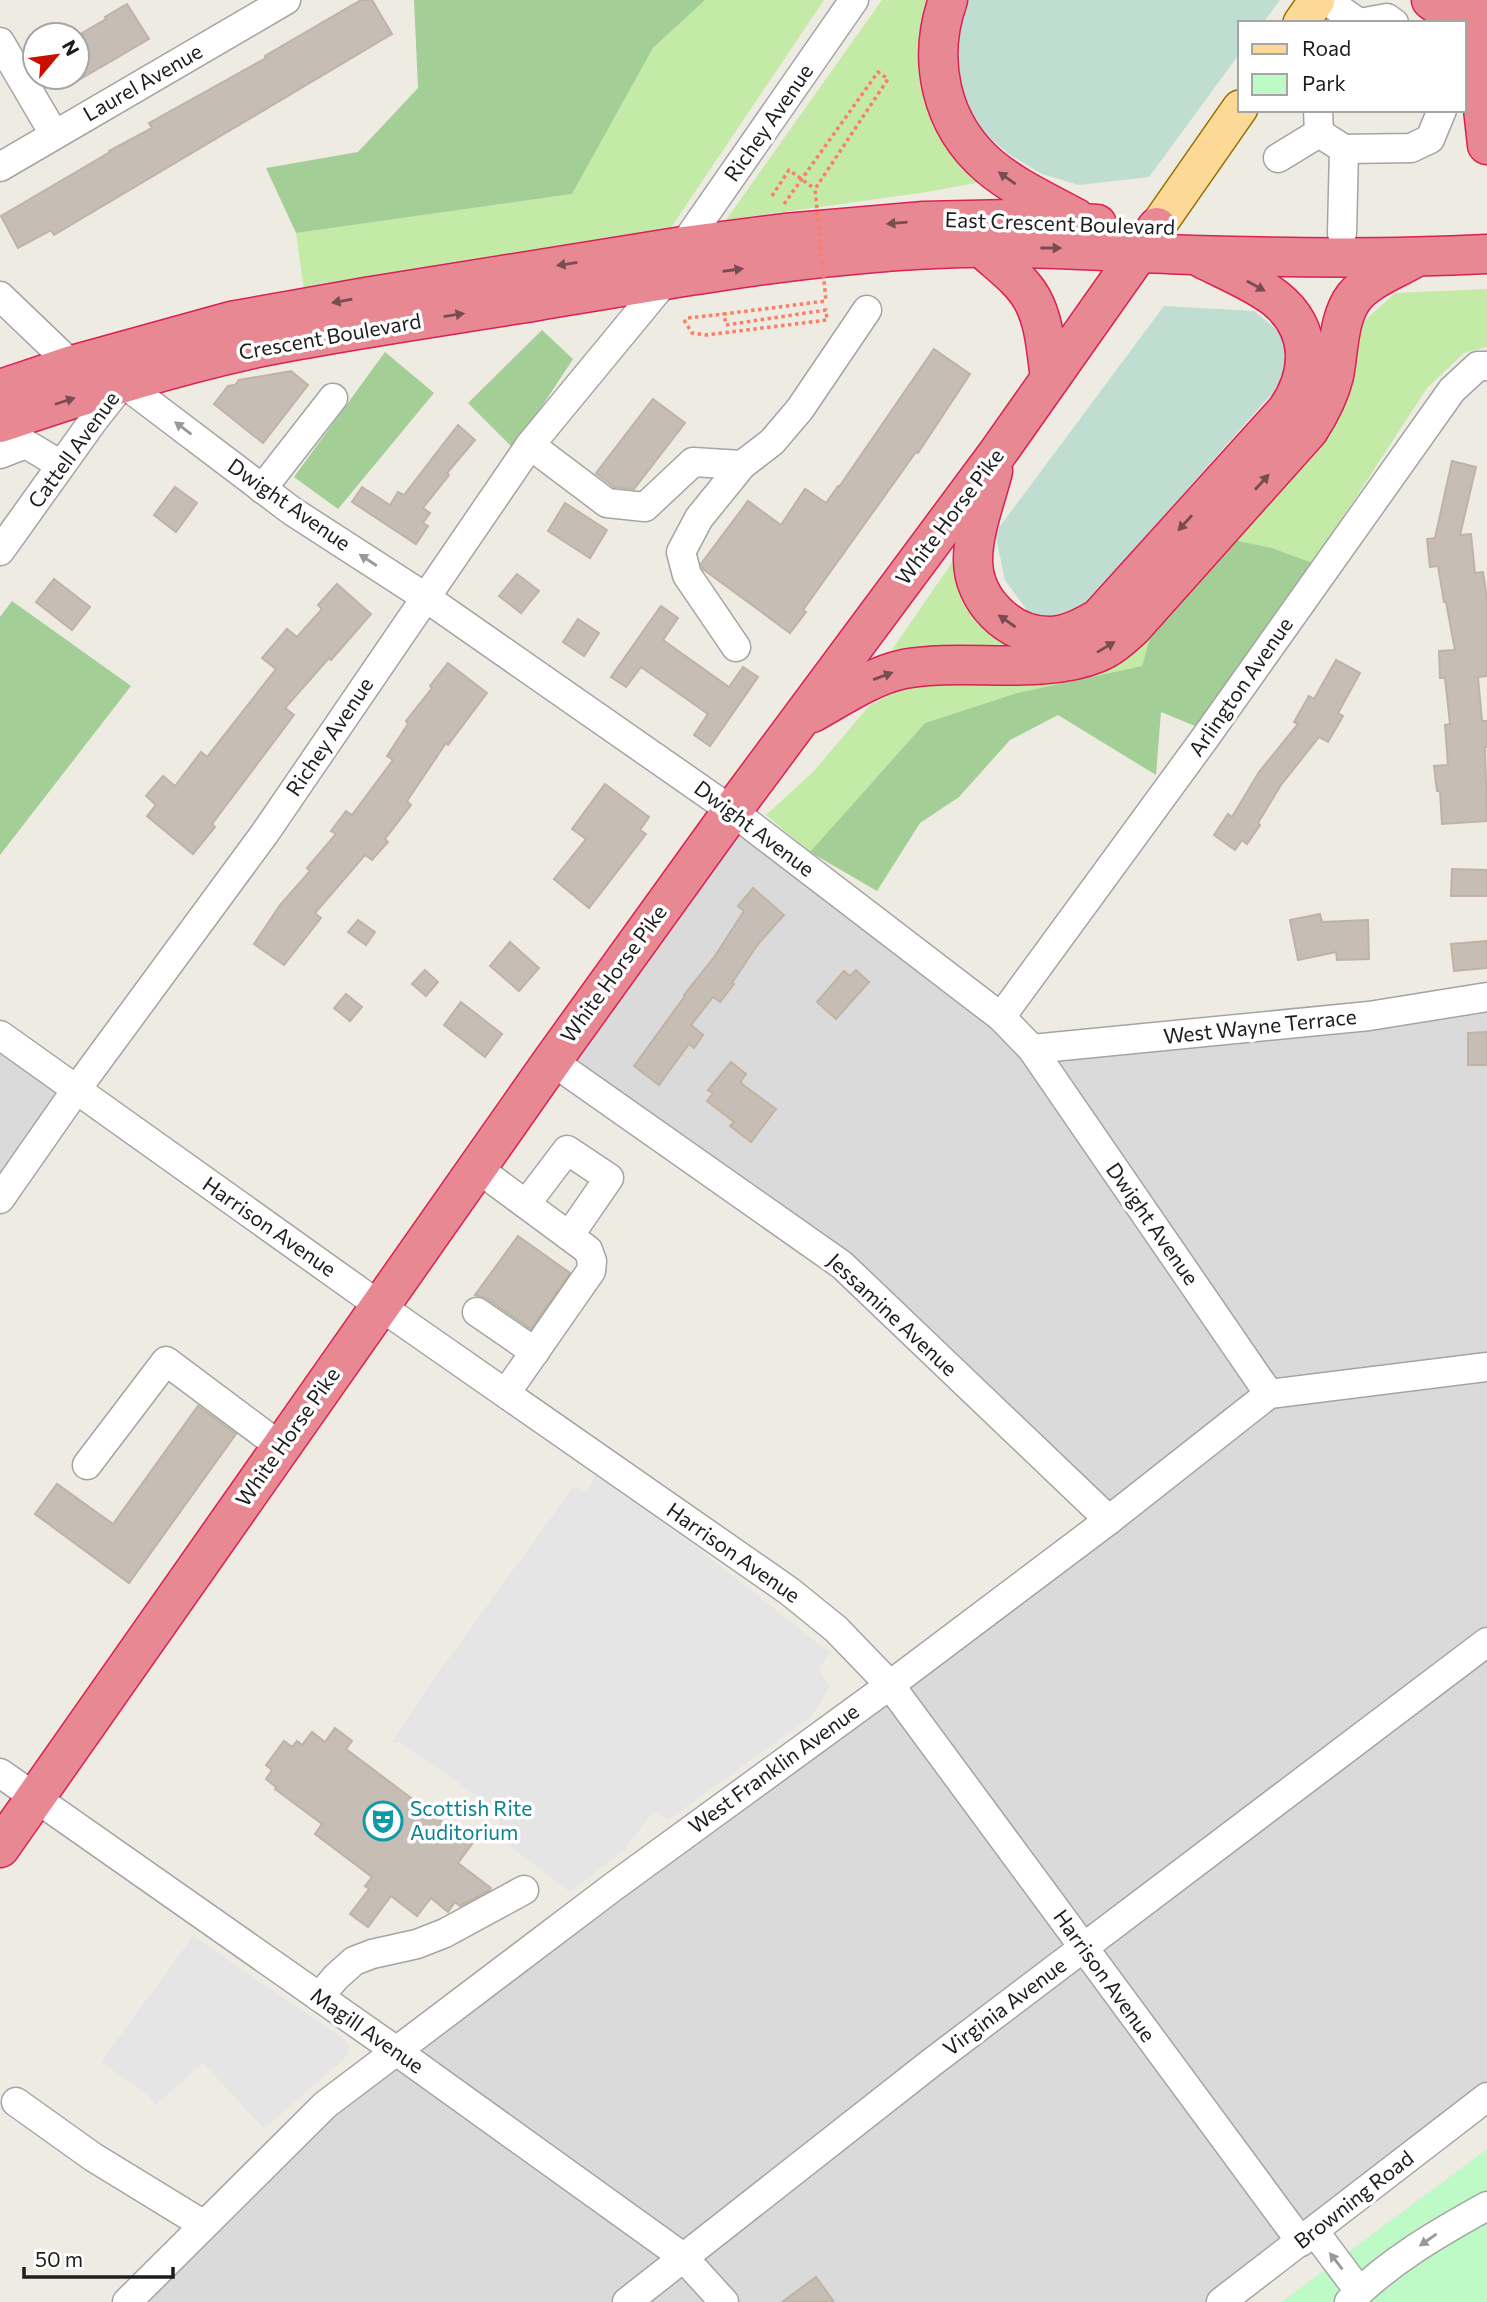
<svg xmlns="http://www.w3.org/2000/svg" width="1487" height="2302" font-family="Commissioner,sans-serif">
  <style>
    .residential { fill: #dbdada }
    .grass { fill: #c3eaa6 }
    .forest { fill: #a3cf96 }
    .wetland { fill: #bfddd1 }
    .park { fill: #bdfac6 }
    .parking { fill: #e5e5e5 }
    .building { fill: #c6beb5; stroke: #c0b2a4; stroke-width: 2 }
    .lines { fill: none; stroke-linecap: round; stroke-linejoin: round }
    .minor-casing { stroke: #a4a4a4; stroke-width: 31 }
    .major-casing { stroke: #956e00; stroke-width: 38 }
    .highway-casing { stroke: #db2054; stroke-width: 41 }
    .path { stroke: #fc7f65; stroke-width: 3.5; stroke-dasharray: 3.5 3.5; stroke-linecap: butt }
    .minor { stroke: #fff; stroke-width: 28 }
    .major { stroke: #fdd998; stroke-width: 35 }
    .highway { stroke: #e88893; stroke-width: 38 }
    .path-bridge { stroke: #fc7f65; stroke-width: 3.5; stroke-dasharray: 3.5 3.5; stroke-linecap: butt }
    .oneway { fill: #784d52 }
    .oneway2 { fill: #999 }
    .labels { text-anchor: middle; stroke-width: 7; stroke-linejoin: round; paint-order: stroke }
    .street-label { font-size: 21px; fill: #1d1d1d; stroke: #fff }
    .culture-label { font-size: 21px; fill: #0d838f; stroke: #fff; text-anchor: start }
  </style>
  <rect width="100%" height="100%" fill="#eeebe2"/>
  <!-- residential -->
  <g class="residential">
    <polygon points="732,811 1032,1049 1487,997 1487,2095 1216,2302 127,2302 325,2105 1108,1521 842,1265 552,1061"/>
    <polygon points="0,1035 76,1090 0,1197"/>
  </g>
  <!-- grass -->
  <g class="grass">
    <polygon points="705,0 824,0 670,229 304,289 296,233 572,194 653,48"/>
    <polygon points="882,0 935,0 987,181 927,192 726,220"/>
    <polygon points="1487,289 1487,347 1464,353 1427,388 1313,563 1272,548 1229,539 1343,412 1362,323 1395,293"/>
    <polygon points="960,551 1025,651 887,657"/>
    <polygon points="1152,631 1142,666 1017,693 925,723 810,852 766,815 813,772 870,705 917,680"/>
  </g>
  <!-- forest -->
  <g class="forest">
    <polygon points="414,0 705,0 653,48 572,194 296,233 266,168 358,152 418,88"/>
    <polygon points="542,330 573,359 514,449 468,403"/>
    <polygon points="385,352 434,393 338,509 294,477"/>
    <polygon points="1229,539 1272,548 1313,563 1195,726 1161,712 1156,775 1058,715 1010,740 959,797 920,823 877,891 810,852 925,723 1017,693 1142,666 1152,631"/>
    <polygon points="12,601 131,686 0,855 0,617"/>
  </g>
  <!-- wetland -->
  <g class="wetland">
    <polygon points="964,0 1280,0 1263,23 1240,23 1240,53 1149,177 1079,185 1042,174 1010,155 983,132 962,102 952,67"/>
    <polygon points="1164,306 1254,311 1287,338 1283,381 1082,608 1034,620 1005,580 995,533"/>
  </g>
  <!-- park -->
  <polygon class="park" points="1487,2149 1487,2302 1282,2302"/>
  <!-- parking -->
  <g class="parking">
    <polygon points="595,1475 695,1546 830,1653 818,1669 830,1686 812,1716 668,1820 654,1811 625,1849 570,1892 504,1842 498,1817 493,1807 401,1743 392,1742 433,1680 574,1486 583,1492 587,1491"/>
    <polygon points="193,1936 343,2038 349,2047 349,2053 340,2062 264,2129 203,2063 156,2105 146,2093 101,2062"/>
  </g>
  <!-- building -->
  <g class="building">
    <polygon points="361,0 372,0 392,34 54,235 51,230 18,248 1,216 110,152 109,151 152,128 149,123 266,58 265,56"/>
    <polygon points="127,4 149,39 77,81 77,36 106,19 105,17"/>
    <polygon points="934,349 970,374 918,453 916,452 803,610 806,612 790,633 703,569 701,564 748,501 781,525 805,489 826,503 838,486 839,487"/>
    <polygon points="291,371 308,385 263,443 214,404 228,386 235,385 239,380"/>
    <polygon points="653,399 685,423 634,489 614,487 596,473"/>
    <polygon points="458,425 475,440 447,473 449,475 423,508 430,513 423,523 428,526 416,544 352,502 362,487 390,505 398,492 404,495"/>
    <polygon points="1452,461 1476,467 1460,535 1471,534 1475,573 1483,572 1487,598 1487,676 1478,677 1482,721 1487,721 1487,747 1485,747 1487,821 1442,824 1440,791 1437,791 1434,766 1448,765 1445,725 1450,724 1445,678 1440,678 1439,651 1455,650 1446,602 1444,602 1438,566 1430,567 1427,539 1435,538"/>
    <polygon points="175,487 197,503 176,532 154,515"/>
    <polygon points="565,503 607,530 590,558 548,531"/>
    <polygon points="517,574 539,591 521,613 499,596"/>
    <polygon points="54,579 90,607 72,630 36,602"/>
    <polygon points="337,584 371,614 331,660 329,658 285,708 294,715 212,824 215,827 193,854 147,816 156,805 146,796 163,776 175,786 201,752 207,757 276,669 262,658 287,629 297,637 322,609 318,605"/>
    <polygon points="661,606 678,618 663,640 729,687 743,667 758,677 710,746 694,735 708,714 641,667 626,687 611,677"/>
    <polygon points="578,619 599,633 584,656 563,642"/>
    <polygon points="1336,660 1360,673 1338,713 1343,716 1328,742 1319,737 1281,785 1258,823 1260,825 1247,844 1242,840 1235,850 1214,835 1228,814 1232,817 1259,772 1298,724 1294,722 1309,696 1314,699"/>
    <polygon points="448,663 487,693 448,745 446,743 407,801 411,805 385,839 388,842 372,860 365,855 315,913 321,918 284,965 254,944 280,905 310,871 307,868 336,834 331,831 346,811 352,815 393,760 387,756 408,724 406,721 432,688 430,686"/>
    <polygon points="605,784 649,817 640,830 646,834 589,908 554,879 586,839 572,829"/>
    <polygon points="1452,869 1487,870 1487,896 1451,896"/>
    <polygon points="753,888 784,915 758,944 732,983 734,984 720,1002 713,997 691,1025 703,1035 694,1048 689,1044 659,1085 634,1066 685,996 684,995 715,956 744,911 738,906"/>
    <polygon points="1320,914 1322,922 1368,920 1369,959 1337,960 1336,952 1298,960 1290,920"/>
    <polygon points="358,920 375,932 366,945 348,932"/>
    <polygon points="1487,941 1487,968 1454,971 1451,944"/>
    <polygon points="510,942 539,968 519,991 490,966"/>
    <polygon points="425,970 438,982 426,996 412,984"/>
    <polygon points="856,970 869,982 836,1019 817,1002 844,971 850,976"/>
    <polygon points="346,994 362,1007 350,1021 334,1008"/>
    <polygon points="461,1002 502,1034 485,1057 444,1025"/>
    <polygon points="1487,1032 1487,1065 1468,1065 1468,1033"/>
    <polygon points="731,1062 746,1074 741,1081 742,1084 776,1109 751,1142 730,1126 734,1122 707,1101 713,1093 708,1090"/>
    <polygon points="518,1236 570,1273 531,1329 486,1298 475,1295"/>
    <polygon points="198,1406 236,1434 129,1583 35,1514 57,1484 113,1524"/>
    <polygon points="335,1728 352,1741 346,1749 472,1844 458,1863 491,1888 490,1890 460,1906 455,1902 448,1912 431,1898 417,1916 391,1896 368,1927 350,1914 369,1889 365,1886 372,1877 315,1834 322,1824 275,1789 276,1787 266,1779 272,1770 266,1765 284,1741 292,1747 297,1741 302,1745 312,1732 325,1742"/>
    <polygon points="816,2277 834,2302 782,2302"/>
  </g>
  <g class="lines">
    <defs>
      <g id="minor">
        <polyline points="1326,0 1359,23"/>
        <polyline points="1360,23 1387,18 1394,23"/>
        <polyline points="0,42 54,134"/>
        <polyline points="1319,133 1344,149 1342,233"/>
        <polyline points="1344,149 1411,148 1430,139 1442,110"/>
        <polyline points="1278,158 1319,133 1318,110"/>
        <polyline points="0,167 286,0"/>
        <polyline points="683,246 854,0"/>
        <polyline points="0,296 72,365"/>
        <polyline points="530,445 607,503 645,507 693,462 742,465 772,442 800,409 867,310"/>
        <polyline points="0,454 26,444 61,465"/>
        <polyline points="262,489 333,398"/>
        <polyline points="0,551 93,421 123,383 292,511 425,597 732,811 1001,1017 1032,1049 1269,1394"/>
        <polyline points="736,647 687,575 681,552 699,518 742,465"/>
        <polyline points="1001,1017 1205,738 1452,390 1478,366 1487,366"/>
        <polyline points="0,1035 380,1306 789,1591 836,1629 890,1685 1301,2242"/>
        <polyline points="1032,1049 1369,1016 1487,997"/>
        <polyline points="552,1061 842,1265 1109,1520"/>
        <polyline points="477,1168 588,1250 592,1261 591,1271 506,1393"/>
        <polyline points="0,1199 76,1090 265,833 530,445 666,280"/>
        <polyline points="526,1204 567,1150 609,1178 569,1236"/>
        <polyline points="477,1312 535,1352"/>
        <polyline points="87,1465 166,1361 281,1447"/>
        <polyline points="0,1773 395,2050 683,2257 724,2302"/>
        <polyline points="319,1997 336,1977 354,1961 372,1954 417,1944 445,1933 524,1890"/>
        <polyline points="16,2102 93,2157 204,2225"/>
        <polyline points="1314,2231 1359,2291"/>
        <polyline points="127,2302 325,2105 613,1887 890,1685 1109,1520 1269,1394 1487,1367"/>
        <polyline points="627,2302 931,2063 1487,1642"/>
        <polyline points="1221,2302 1487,2097"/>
        <path d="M1349,2302C1388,2262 1438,2233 1487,2206"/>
      </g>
      <g id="major">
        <polyline points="1301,23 1317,0"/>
        <polyline points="1157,227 1240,108"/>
      </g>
      <g id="highway">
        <path d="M948,0C927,59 940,124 989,166C1015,188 1047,202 1076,218"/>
        <polyline points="1431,0 1463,23"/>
        <polyline points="1471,0 1487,145"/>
        <path d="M982,248C999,264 1021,279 1032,299C1045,322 1046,351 1050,378"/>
        <polyline points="0,389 72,365 231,321 366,297 683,246 785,233 924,221 1011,219 1097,224"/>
        <path d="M0,423C86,394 173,366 262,347C353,329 446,316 538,301C669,279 802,255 935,249C1021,245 1106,252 1192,255C1290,258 1389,259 1487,254"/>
        <path d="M993,471C986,499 973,531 973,560C973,600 1009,636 1049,636C1067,636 1083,627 1099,618L1286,411C1312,374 1314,329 1275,298C1254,282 1227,271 1203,259"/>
        <path d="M812,713C841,697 871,676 904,669C963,658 1042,676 1097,653C1110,648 1121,638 1132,628L1309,430C1320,413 1329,396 1334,376C1339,351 1338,318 1354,297C1367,280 1394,270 1413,259"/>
        <polyline points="0,1848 552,1061 732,811 997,454 1157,227"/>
      </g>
    </defs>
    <!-- minor casing -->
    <use href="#minor" class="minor-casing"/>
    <!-- major casing -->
    <use href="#major" class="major-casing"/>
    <!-- highway casing -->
    <use href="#highway" class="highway-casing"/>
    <!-- path -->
    <g class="path">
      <polyline points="772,196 789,170 815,189"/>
      <polyline points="688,318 724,314"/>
      <polyline points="684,320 692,333 706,335 827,320 826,310 726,325 724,314 826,301"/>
    </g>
    <!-- minor -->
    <use href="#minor" class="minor"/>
    <!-- major -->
    <use href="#major" class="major"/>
    <!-- highway -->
    <use href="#highway" class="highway"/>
    <!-- path-bridge -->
    <polyline class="path-bridge" points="784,204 878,72 888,79 815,189 826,301"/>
  </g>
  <!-- one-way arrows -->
  <defs><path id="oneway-solid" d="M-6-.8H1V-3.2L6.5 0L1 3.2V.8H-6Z" transform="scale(1.75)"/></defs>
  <g class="oneway">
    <use href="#oneway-solid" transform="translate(1007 178) rotate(-145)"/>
    <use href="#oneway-solid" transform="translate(897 223) rotate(175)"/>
    <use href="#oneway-solid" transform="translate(1051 248)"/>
    <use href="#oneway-solid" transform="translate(567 264) rotate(171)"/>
    <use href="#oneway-solid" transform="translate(733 270) rotate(-8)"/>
    <use href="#oneway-solid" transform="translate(1256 286) rotate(29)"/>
    <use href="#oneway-solid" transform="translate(342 301) rotate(170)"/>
    <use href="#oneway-solid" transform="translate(454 315) rotate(-9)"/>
    <use href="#oneway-solid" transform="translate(65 401) rotate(-18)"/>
    <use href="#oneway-solid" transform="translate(1262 482) rotate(-48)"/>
    <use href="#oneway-solid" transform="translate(1185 523) rotate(132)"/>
    <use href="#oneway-solid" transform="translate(1007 621) rotate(-145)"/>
    <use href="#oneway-solid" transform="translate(1106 647) rotate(-31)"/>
    <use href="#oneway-solid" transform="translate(883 676) rotate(-20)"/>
  </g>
  <g class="oneway2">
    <use href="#oneway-solid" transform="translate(183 428) rotate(-143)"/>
    <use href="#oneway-solid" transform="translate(368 560) rotate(-147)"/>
    <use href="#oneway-solid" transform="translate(1428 2240) rotate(145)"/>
    <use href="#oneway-solid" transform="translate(1336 2261) rotate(-128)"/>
  </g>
  <!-- icons -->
  <defs>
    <symbol id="theatre-ring" viewBox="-11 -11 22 22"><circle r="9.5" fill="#fff" stroke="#0f9aa8" stroke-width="1.5"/><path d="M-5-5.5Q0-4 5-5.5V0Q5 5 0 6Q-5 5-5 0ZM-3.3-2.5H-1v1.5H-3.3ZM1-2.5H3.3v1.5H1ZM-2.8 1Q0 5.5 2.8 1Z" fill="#0f9aa8"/></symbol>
  </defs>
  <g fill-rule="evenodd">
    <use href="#theatre-ring" x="361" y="1799" width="44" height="44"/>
  </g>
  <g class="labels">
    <!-- street labels -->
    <g class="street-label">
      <text transform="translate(143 83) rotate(-30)" y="7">Laurel Avenue</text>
      <text transform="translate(769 123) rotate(-55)" y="7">Richey Avenue</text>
      <text transform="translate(1060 224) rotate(2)" y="7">East Crescent Boulevard</text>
      <text transform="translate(330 337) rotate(-10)" y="7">Crescent Boulevard</text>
      <text transform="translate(74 450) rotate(-54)" y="7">Cattell Avenue</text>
      <text transform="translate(289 505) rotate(35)" y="7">Dwight Avenue</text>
      <text transform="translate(950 517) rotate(-53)" y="7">White Horse Pike</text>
      <text transform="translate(1241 687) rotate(-55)" y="7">Arlington Avenue</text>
      <text transform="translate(330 737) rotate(-56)" y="7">Richey Avenue</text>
      <text transform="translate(754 829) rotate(37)" y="7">Dwight Avenue</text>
      <text transform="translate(614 974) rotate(-54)" y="7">White Horse Pike</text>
      <text transform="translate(1260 1027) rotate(-6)" y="7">West Wayne Terrace</text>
      <text transform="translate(1152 1224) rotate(55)" y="7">Dwight Avenue</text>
      <text transform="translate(269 1227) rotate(35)" y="7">Harrison Avenue</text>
      <text transform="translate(892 1315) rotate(43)" y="7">Jessamine Avenue</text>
      <text transform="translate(288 1437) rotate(-55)" y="7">White Horse Pike</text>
      <text transform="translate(733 1553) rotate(35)" y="7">Harrison Avenue</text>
      <text transform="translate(774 1769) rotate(-36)" y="7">West Franklin Avenue</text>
      <text transform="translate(1104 1976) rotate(54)" y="7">Harrison Avenue</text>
      <text transform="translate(1005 2007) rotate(-37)" y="7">Virginia Avenue</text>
      <text transform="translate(367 2031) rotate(35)" y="7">Magill Avenue</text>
      <text transform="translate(1354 2200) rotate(-38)" y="7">Browning Road</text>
    </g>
    <!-- culture labels -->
    <g class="culture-label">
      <text x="410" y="1816">Scottish Rite<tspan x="410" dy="24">Auditorium</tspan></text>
    </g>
  </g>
  <!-- legend -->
  <rect x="1238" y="21" width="228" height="91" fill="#ffffff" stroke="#a5a5a5" stroke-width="2"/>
  <rect x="1252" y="44" width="35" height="10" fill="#fdd998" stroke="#a5a5a5" stroke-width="2"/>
  <text x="1302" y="56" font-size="21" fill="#1d1d1d">Road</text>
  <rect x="1252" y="74" width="35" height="21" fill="#bdfac6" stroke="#a5a5a5" stroke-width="2"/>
  <text x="1302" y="91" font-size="21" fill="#1d1d1d">Park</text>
  <!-- north arrow -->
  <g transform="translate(56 56) rotate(61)"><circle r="33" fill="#ffffff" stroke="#a5a5a5" stroke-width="2"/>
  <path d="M0-5L12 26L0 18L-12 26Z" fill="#c90e00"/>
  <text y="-10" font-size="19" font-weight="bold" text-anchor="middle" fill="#1d1d1d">N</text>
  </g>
  <!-- scale -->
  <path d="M24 2267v10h149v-10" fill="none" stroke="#1d1d1d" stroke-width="3.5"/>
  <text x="35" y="2267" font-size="21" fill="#1d1d1d" stroke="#ffffff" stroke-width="5" paint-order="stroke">50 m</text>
</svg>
